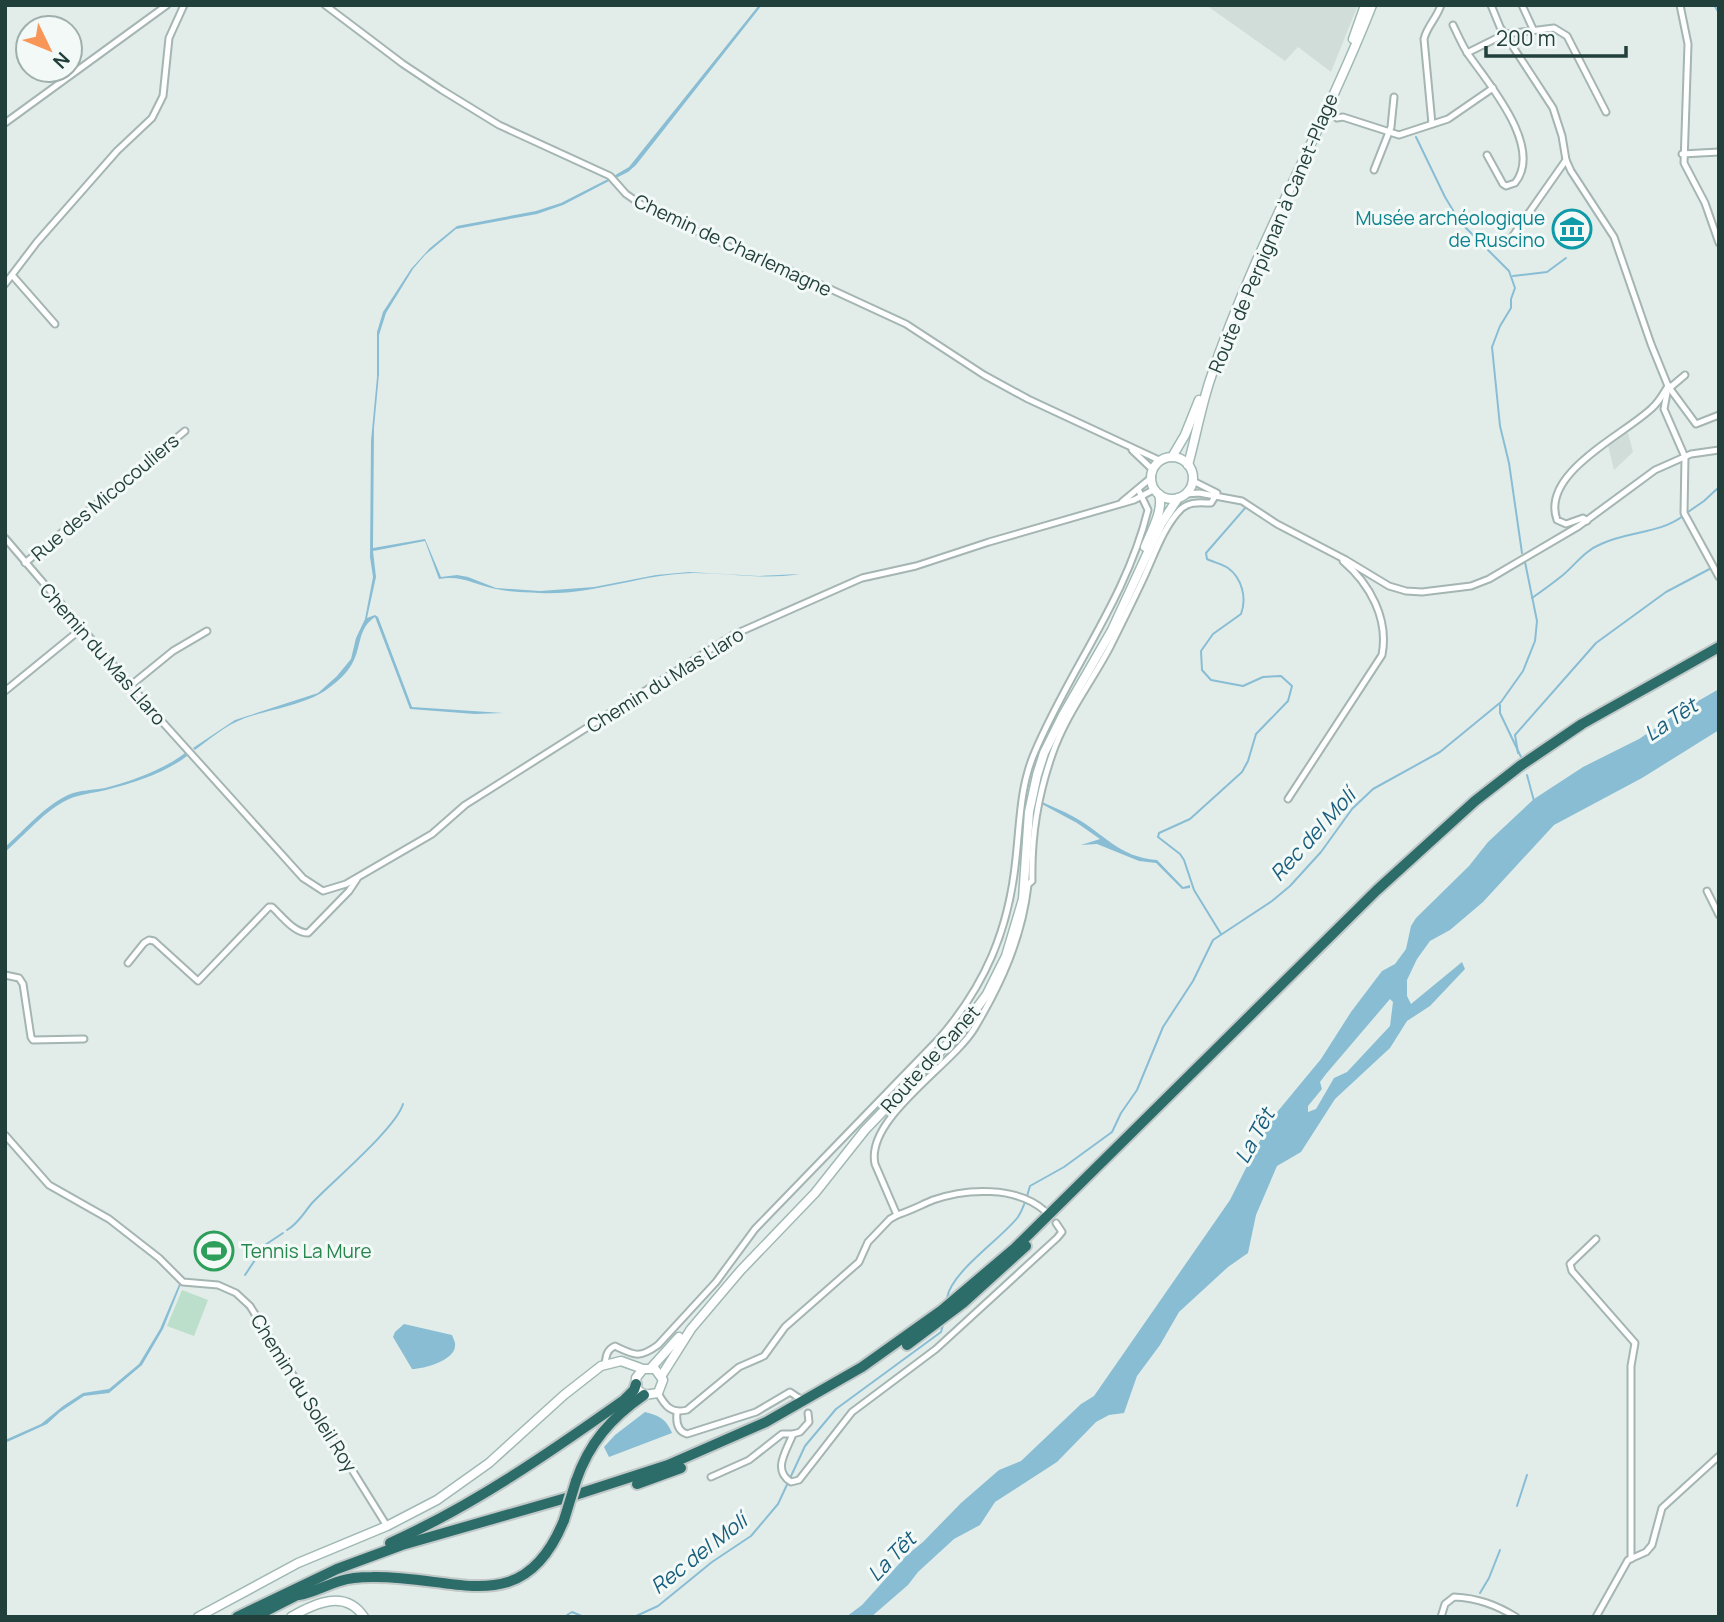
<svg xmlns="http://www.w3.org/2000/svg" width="1724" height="1622" font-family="Manrope,sans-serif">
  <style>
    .built { fill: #d1ddd9 }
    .green { fill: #bbdfca }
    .water { fill: #89bdd4; fill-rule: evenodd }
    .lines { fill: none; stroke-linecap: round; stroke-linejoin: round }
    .stream { stroke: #89bdd4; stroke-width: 2 }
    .street-casing { stroke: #a4b5b2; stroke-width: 9 }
    .secondary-casing { stroke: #a0b9b4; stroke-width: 11 }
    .highway-casing { stroke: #c1c9c8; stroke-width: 14 }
    .street { stroke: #fff; stroke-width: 5 }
    .secondary { stroke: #fff; stroke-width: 8 }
    .highway { stroke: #2c6c69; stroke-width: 10 }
    .highway-bridge-casing { stroke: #c1c9c8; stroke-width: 14; stroke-linecap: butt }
    .highway-bridge { stroke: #2c6c69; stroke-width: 10 }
    .labels { text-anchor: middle; stroke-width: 6; stroke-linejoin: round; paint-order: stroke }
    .culture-label { font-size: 19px; fill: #0d838f; stroke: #f3f9f7; text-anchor: end }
    .street-label { font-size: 19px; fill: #213f3b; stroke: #f3f9f7 }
    .leisure-label { font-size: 19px; fill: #27864d; stroke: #f3f9f7; text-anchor: start }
    .water-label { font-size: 21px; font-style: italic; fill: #195e7d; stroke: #f3f9f7 }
  </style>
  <rect width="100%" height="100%" fill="#e2edea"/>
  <!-- built -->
  <g class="built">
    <polygon points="1206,5 1358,5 1331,72 1298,47 1285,61"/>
    <polygon points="1624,432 1628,433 1633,452 1614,470 1608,445"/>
  </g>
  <!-- green -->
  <g class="green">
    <polygon points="218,1233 230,1257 209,1268 197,1244"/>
    <polygon points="182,1290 208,1300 194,1336 167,1326"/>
  </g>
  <!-- water -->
  <g class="water">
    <polygon points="759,5 762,5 636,165 628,172 614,179 612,177 629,167"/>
    <path d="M610,178L611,180L563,205L537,214L456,229L425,255L413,269L386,313L379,335V374L374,428L373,548L425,539L441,577L457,575L468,577L496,588L540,591L594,587L656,575L689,572L758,576L800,574C761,580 731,573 693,573C641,574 591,596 539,593C525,592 509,592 496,589C474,585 463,575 439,579L425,541L373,551L376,577L367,618L375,615L378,617L412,707L503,713L475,714L410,709L375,617C357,629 362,647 352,664C347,673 338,681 330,687C310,704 271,709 245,718C226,725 211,738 195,750L193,748L235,720L318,693L337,676L351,659L356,638L365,619L373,577L370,557L371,441L377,377V332L383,312L411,269L430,248L457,226L536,211L561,203Z"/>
    <path d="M1719,689V730L1642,778L1554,825L1483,902L1450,930L1430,941L1417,959L1407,980V996L1411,1004L1462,962L1465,969L1430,1006L1407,1021L1390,1048L1335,1099L1301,1152L1277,1166L1256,1215L1248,1253L1228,1267L1179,1312L1160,1345L1137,1376L1124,1413L1109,1415L1096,1422L1057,1462L995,1502L980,1525L954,1539L918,1572L908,1585L871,1617H846L862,1605L907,1555L923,1542L961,1503L999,1470L1021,1461L1081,1404L1094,1396L1230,1200L1258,1144L1278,1111L1321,1059L1351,1012L1382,971L1395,964L1406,949L1411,926L1416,918L1469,866L1488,842L1534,799L1583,767L1639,739L1679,712ZM1390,999L1393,1002L1390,1026L1347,1072L1334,1078L1316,1109L1308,1112V1106L1322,1089L1320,1082L1326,1074Z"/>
    <path d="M185,753L187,756C165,773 133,783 106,790C94,793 81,794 69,799C45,810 25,835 5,852V847C25,830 44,806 68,795C80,790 93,790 105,788C132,781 163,770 185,753Z"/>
    <path d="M1038,800C1050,806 1062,810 1074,817C1105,834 1118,857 1157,860L1183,887L1190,885V888L1182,889L1156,863L1139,861L1097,844L1081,845L1100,839L1077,823L1038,802Z"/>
    <polygon points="180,1282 181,1284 163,1329 142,1365 109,1393 84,1396 60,1412 47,1424 5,1443 5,1440 41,1424 63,1406 83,1393 109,1389 139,1364 160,1329"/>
    <path d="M404,1324L452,1335C453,1338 456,1343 455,1346C455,1360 424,1369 412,1369L393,1337L395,1332Z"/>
    <path d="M645,1412C660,1416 666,1419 672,1433L609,1457L604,1447L615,1435Z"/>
  </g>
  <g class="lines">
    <!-- stream -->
    <g class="stream">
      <polyline points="1714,5 1719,13"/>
      <polyline points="1416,137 1445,197 1460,222 1509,271 1515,288 1511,299 1511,308 1500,326 1492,347 1500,426 1509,463 1522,553"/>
      <polyline points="1513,276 1547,272 1566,258"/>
      <polyline points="1688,512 1704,501 1719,487"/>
      <path d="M1532,598C1542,591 1553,583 1563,575C1576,564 1584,551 1601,544C1628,531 1659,534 1683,516"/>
      <polyline points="1500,705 1500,713 1521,757"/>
      <polyline points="1518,753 1515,735 1596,643 1666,592 1719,564"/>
      <polyline points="1527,775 1534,801"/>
      <path d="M1221,934L1194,890L1184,860L1180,854L1158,837L1159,833L1190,819L1242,772L1248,761L1256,734L1288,701L1292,686L1281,676L1263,677L1243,686L1211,680L1202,670L1201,651L1213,634L1241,614C1247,598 1242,578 1228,568C1222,564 1213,562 1207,559L1206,553L1246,507"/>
      <path d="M287,1230C299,1223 304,1212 313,1202C333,1181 396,1128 403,1104"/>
      <polyline points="265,1245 283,1233"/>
      <polyline points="245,1275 259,1254"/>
      <path d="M947,1298C951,1272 1001,1239 1018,1217C1024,1208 1027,1197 1030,1186L1064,1167L1112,1132L1121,1113L1137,1090L1163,1027L1193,981L1213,940L1272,901L1290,886L1321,852L1352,809L1373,789L1440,752L1501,702L1523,671L1535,641L1537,621L1525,562"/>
      <polyline points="1517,1506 1527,1475"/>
      <polyline points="1480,1593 1489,1578 1500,1550"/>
      <polyline points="564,1617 572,1612 584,1617"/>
      <polyline points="634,1617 658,1606 712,1562 751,1536 778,1504 805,1446 836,1409 941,1332 943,1325"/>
    </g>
    <defs>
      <g id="street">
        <polyline points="325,5 403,64 442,90 499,125 610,176 626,194 642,205 732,248 774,263 906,324 984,375 1028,399 1161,461"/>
        <polyline points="1491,5 1500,27 1553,108 1562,136 1566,160 1571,171 1614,237 1651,344 1668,386 1696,424 1719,415"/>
        <polyline points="1522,5 1533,29"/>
        <polyline points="1680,5 1688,44 1684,163 1705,203 1719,243"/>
        <path d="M1453,25C1458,35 1462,45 1468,54C1488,83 1544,147 1515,183L1506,186L1503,184L1487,155"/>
        <polyline points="1467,53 1505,34 1554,28 1567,36 1606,112"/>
        <polyline points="1337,118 1343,117 1399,135 1448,119 1493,88"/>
        <polyline points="5,123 167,5"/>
        <path d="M1432,124L1424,39C1427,26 1437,18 1441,5"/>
        <polyline points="1682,154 1719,152"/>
        <polyline points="1374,170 1391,127 1394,97"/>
        <polyline points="1512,237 1566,160"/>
        <polyline points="12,275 55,324"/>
        <polyline points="5,284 37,242 117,151 152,118 163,96 169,38 184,5"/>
        <polyline points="1668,386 1672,386 1685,375"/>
        <polyline points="1667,393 1664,409 1685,457 1684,513 1719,577"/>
        <polyline points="1132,450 1153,470"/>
        <polyline points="1193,481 1217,493"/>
        <polyline points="1186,494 1199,493 1242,501 1277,524 1346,560 1389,586 1406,591 1422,592 1471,586 1489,579 1579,526 1655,470 1691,454 1719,450"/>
        <polyline points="1122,502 1152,477"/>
        <path d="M1587,521L1583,518L1566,524L1557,520C1540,473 1624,435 1652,408C1659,402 1663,394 1668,386"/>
        <polyline points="5,538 157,716 303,878 323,891 346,884 432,834 465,805 733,635 862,578 916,566 989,542 1134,500 1155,489"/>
        <polyline points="25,563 185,431"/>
        <polyline points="130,686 173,651 207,631"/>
        <polyline points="5,691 81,629"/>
        <path d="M1288,799L1382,655C1389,619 1370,584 1343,561"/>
        <path d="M1027,885L1032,881C1031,839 1038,795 1052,755C1065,716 1091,683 1110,647C1122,623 1134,599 1145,575C1155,553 1164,526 1181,509C1190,501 1200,503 1211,503L1216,495"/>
        <polyline points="1707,891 1719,915"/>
        <path d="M128,963L144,943L149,940L154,941L198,981L269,907H272C282,916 294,933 308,933L349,891L357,879"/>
        <polyline points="5,975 19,978 23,984 31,1037 33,1040 84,1039"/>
        <polyline points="5,1135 49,1185 109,1219 159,1258 183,1282 218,1285 236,1293 250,1306 387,1526"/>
        <path d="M897,1215C910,1211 921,1205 933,1200C967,1188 1017,1186 1045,1211"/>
        <polyline points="1596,1239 1570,1264 1572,1271 1635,1343 1631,1366 1631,1559"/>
        <path d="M605,1365C606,1357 606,1350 615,1346C634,1355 639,1359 658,1345L716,1282L755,1229L938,1040C985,986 1009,930 1016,858C1020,823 1020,787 1034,754C1069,670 1126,600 1148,510L1138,489"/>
        <path d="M658,1393C665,1406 671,1414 687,1410L739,1367L764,1356L785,1327L859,1262L868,1242L890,1219L897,1215L875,1164C865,1119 951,1066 974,1029C1001,984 1022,938 1028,885"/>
        <path d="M677,1413C676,1422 677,1431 687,1434L756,1412L790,1392L799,1398"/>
        <path d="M808,1413L809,1422L800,1432L793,1434C786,1452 772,1470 791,1482L799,1480L852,1412L936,1349L1057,1238L1062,1232L1056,1223"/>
        <polyline points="711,1477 749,1460 782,1434 793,1434"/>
        <path d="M1441,1617L1445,1604L1454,1597C1478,1598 1496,1605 1516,1617"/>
        <polyline points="1596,1617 1628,1560 1646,1552 1652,1545 1662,1508 1719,1456"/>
      </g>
      <g id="secondary">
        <polyline points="1353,39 1365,5"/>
        <polyline points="1172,457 1185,435 1199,400"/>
        <circle cx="1172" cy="478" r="21"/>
        <path d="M1188,465C1196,436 1201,406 1211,377C1254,248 1323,131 1372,5"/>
        <path d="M1145,547C1151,532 1164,510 1159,494"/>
        <polyline points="651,1368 679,1337"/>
        <polyline points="662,1375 691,1329 741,1270 815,1193 865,1130 960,1031 987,994 1006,956 1023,899 1029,812 1037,775 1044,753 1063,715 1112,630 1161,524 1178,498"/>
        <polyline points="198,1617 298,1563 387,1526 437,1500 489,1463 564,1395 601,1366 621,1361 643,1369 655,1369 663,1380 658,1393 644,1395 637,1389 636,1378 643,1369"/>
        <path d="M291,1617C315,1603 345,1589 364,1617"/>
      </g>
      <g id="highway">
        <polyline points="907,1345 963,1303 1026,1246"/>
        <path d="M576,1481C589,1443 611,1418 644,1395"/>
        <polyline points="637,1484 681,1468"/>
        <path d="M390,1543C474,1505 549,1453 624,1400L634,1390L636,1384"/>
        <path d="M299,1595C313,1593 326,1585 340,1581C349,1578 361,1577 372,1577C455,1575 523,1622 564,1520"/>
        <polyline points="237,1617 337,1569 402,1545 566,1498 668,1465 766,1422 862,1367 942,1310 1015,1248 1377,890 1475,801 1520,766 1582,724 1719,647"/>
        <polyline points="254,1617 305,1591"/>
      </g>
    </defs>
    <!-- street casing -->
    <use href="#street" class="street-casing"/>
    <!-- secondary casing -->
    <use href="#secondary" class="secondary-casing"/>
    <!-- highway casing -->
    <use href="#highway" class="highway-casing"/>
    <!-- street -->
    <use href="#street" class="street"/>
    <!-- secondary -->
    <use href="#secondary" class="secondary"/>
    <!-- highway -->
    <use href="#highway" class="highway"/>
    <defs>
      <polyline id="highway-bridge" points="564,1520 576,1481"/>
    </defs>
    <!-- highway-bridge casing -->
    <use href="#highway-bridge" class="highway-bridge-casing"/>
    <!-- highway-bridge -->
    <use href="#highway-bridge" class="highway-bridge"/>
  </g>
  <!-- icons -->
  <defs>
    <symbol id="museum-ring" viewBox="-11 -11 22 22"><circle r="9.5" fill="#f3f9f7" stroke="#0f9aa8" stroke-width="1.5"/><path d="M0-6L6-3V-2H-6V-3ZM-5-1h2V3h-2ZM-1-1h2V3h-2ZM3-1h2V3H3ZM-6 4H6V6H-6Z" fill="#0f9aa8"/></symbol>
    <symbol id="stadium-ring" viewBox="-11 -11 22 22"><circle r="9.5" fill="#f3f9f7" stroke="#2e9e5b" stroke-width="1.5"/><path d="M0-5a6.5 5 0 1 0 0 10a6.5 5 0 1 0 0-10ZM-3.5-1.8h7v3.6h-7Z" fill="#2e9e5b"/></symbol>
  </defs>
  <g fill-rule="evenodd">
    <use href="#museum-ring" x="1550" y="207" width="44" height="44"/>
    <use href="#stadium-ring" x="192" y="1229" width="44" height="44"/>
  </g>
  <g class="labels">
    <!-- culture labels -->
    <g class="culture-label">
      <text x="1545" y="225">Musée archéologique<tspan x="1545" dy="22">de Ruscino</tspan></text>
    </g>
    <!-- street labels -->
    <g class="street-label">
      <text transform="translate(1273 233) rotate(-67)" y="7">Route de Perpignan à Canet-Plage</text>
      <text transform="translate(733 245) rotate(25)" y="7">Chemin de Charlemagne</text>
      <text transform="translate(105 497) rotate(-40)" y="7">Rue des Micocouliers</text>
      <text transform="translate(103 654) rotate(49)" y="7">Chemin du Mas Llaro</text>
      <text transform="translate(665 680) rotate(-32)" y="7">Chemin du Mas Llaro</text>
      <text transform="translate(930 1059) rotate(-48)" y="7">Route de Canet</text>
      <text transform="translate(304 1393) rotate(58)" y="7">Chemin du Soleil Roy</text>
    </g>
    <!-- leisure labels -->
    <g class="leisure-label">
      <text x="241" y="1258">Tennis La Mure</text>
    </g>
    <!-- water labels -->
    <g class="water-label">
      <text transform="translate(1671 720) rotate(-34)" y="7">La Têt</text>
      <text transform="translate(1313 835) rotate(-48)" y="7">Rec del Molí</text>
      <text transform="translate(1255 1136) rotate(-61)" y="7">La Têt</text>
      <text transform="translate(699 1554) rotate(-38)" y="7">Rec del Molí</text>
      <text transform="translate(892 1557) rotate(-46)" y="7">La Têt</text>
    </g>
  </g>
  <!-- border -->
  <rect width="1724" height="1622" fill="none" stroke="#213f3b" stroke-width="14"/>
  <!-- north arrow -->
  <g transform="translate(49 49) rotate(133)"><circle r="33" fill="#f3f9f7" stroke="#9fafac" stroke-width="2"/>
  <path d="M0-5L12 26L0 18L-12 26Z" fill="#f79657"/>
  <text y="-10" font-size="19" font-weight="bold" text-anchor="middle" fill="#213f3b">N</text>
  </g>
  <!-- scale -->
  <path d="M1486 46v10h140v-10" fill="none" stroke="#213f3b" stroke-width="3.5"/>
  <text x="1496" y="46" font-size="21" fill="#213f3b" stroke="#f3f9f7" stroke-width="5" paint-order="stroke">200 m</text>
</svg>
